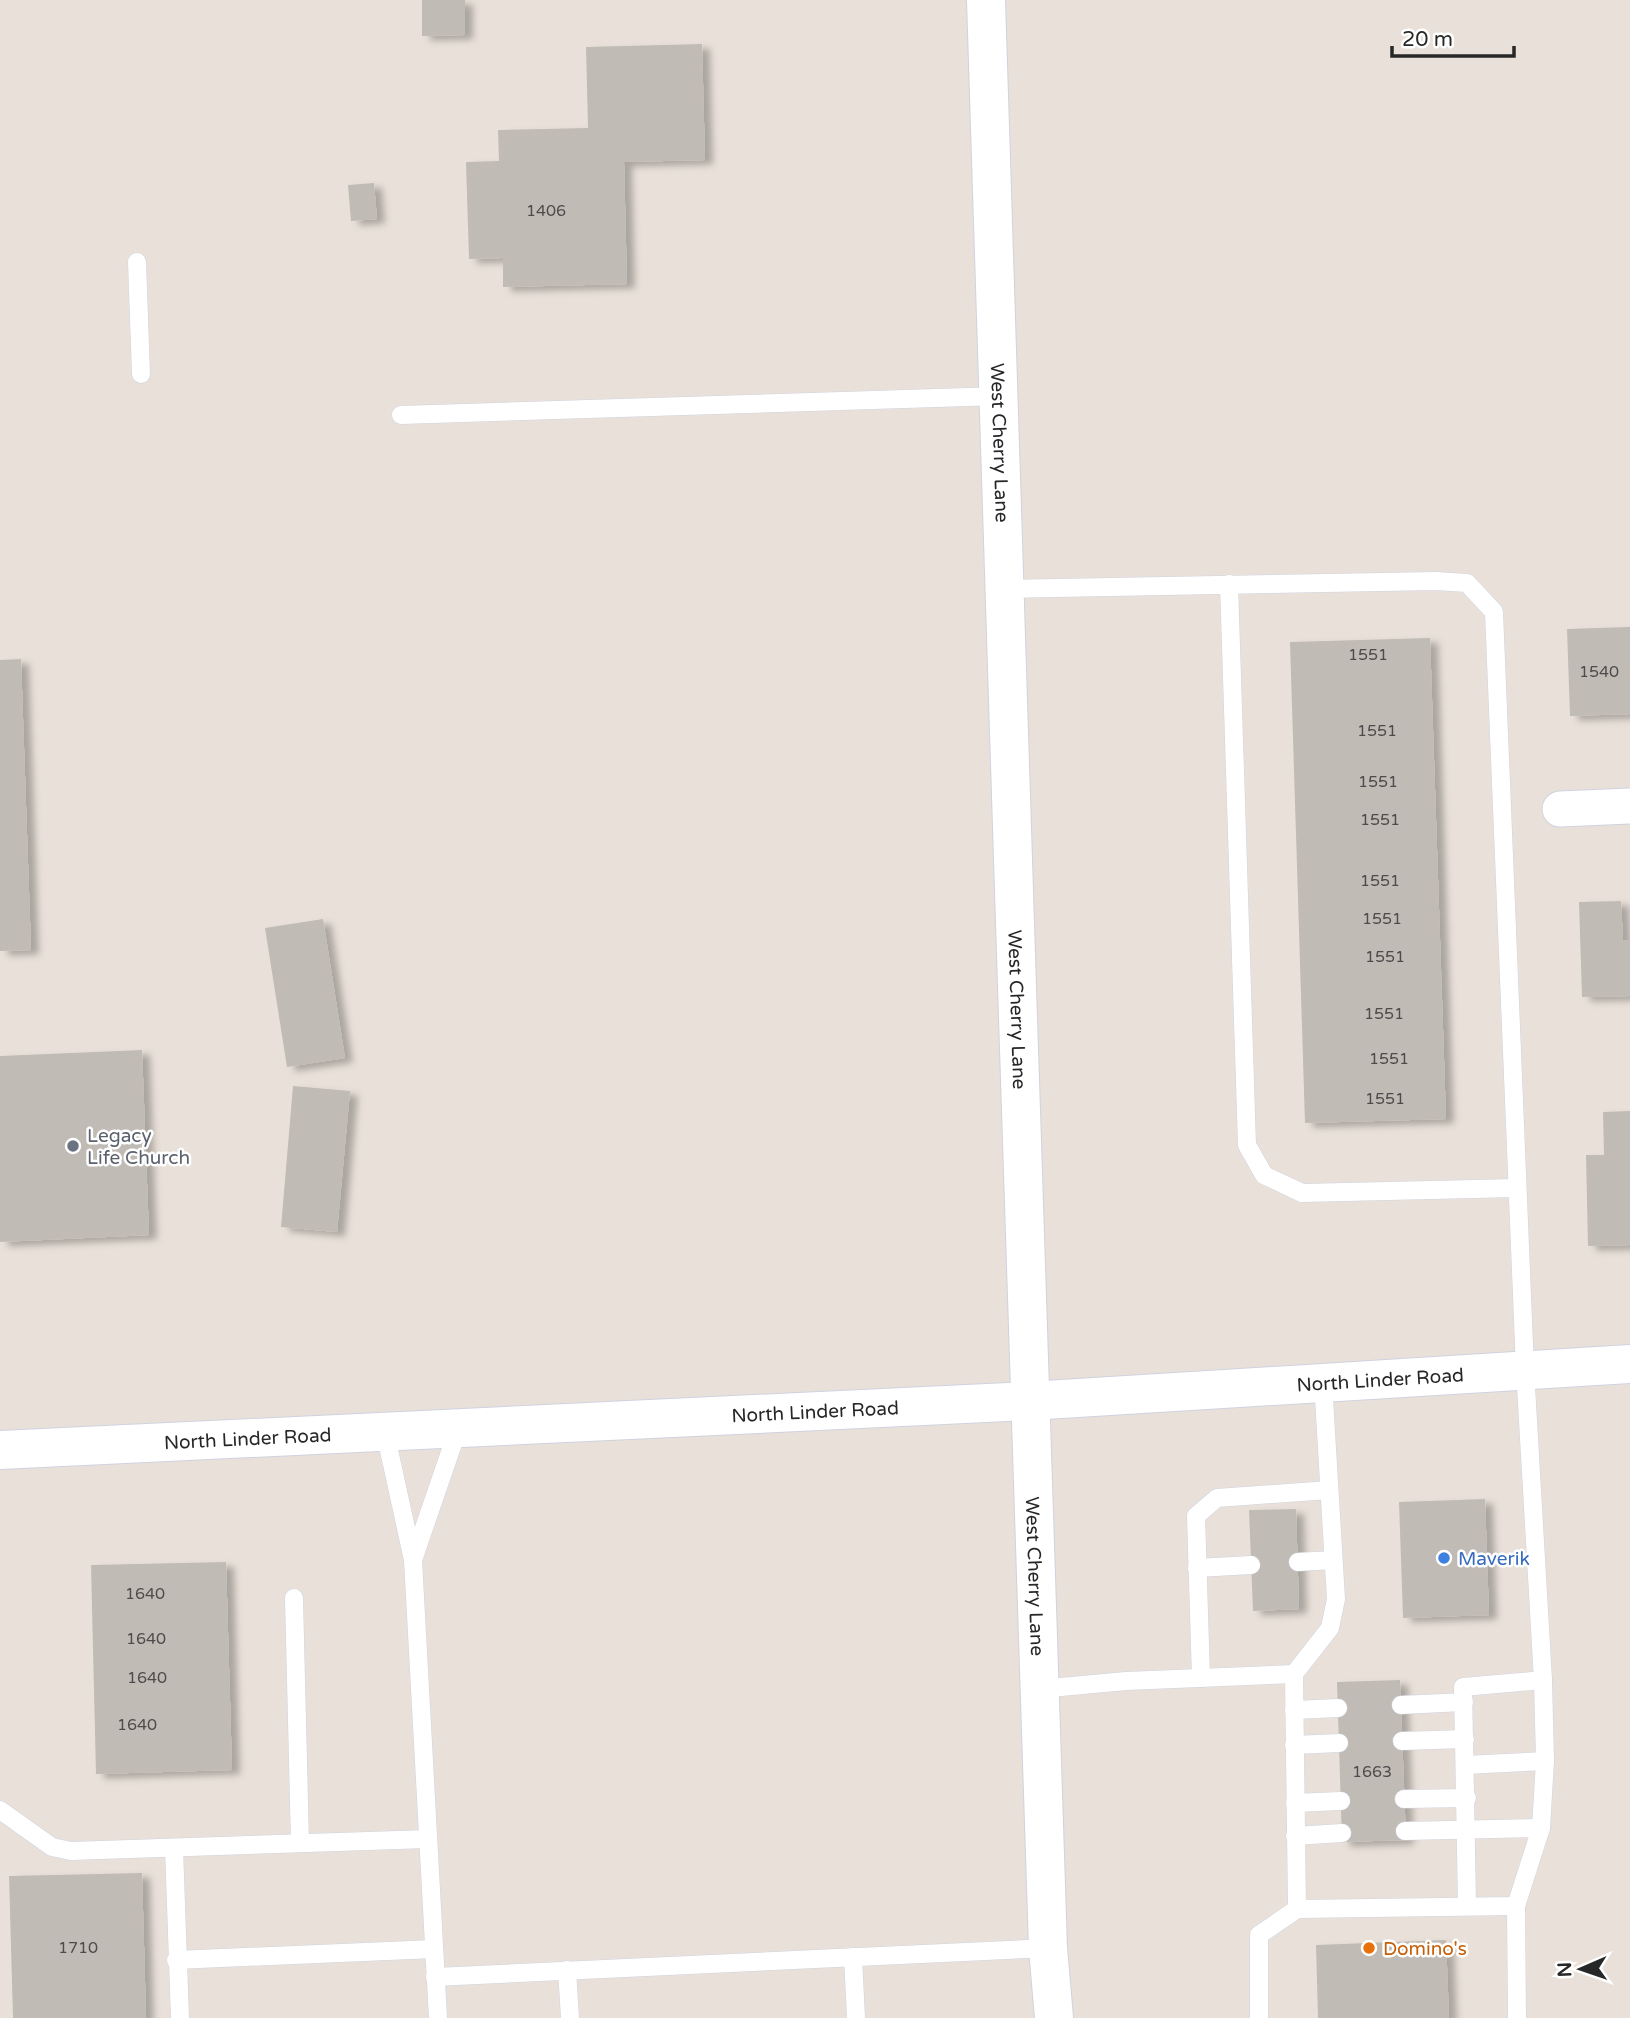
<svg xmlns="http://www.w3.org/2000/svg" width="1630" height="2018" font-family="'Varela Round',sans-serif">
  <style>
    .building { fill: #c1bbb6; filter: url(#shadow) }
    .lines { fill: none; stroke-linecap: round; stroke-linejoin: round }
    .lane-casing { stroke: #cfd3e0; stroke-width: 19 }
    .street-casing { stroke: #cfd3e0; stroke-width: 37 }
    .secondary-casing { stroke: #cfd3e0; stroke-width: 40 }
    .lane { stroke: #fff; stroke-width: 18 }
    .street { stroke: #fff; stroke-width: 35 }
    .secondary { stroke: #fff; stroke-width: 38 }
    .worship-dot { fill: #6b7280; stroke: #fff; stroke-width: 2.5 }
    .shop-dot { fill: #3f7fe0; stroke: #fff; stroke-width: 2.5 }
    .food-dot { fill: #e8710a; stroke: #fff; stroke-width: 2.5 }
    .labels { text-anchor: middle; stroke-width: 5; stroke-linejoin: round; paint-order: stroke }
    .number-label { font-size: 16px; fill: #4e4c4b }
    .street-label { font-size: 19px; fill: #272727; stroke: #fff }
    .worship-label { font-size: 19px; fill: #5b616d; stroke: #fff; text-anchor: start }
    .shop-label { font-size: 19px; fill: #366cbe; stroke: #fff; text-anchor: start }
    .food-label { font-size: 19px; fill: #c56008; stroke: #fff; text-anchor: start }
  </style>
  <defs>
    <filter id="shadow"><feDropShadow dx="8" dy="4.5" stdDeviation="3.5" flood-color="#0004"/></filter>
  </defs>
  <rect width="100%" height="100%" fill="#e9e1d9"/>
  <!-- building -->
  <g class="building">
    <polygon points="422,0 465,0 465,35 422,36"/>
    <polygon points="702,44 705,160 624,162 627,284 503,287 503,258 469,259 466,162 499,161 498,130 588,128 586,47"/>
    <polygon points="374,183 377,219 351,221 348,185"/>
    <polygon points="1630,627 1630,714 1570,716 1567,629"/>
    <polygon points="1430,638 1446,1119 1305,1123 1290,642"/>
    <polygon points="21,659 31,950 0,951 0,660"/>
    <polygon points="1621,901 1623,941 1630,940 1630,996 1582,997 1579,902"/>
    <polygon points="323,919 345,1058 287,1067 265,928"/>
    <polygon points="142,1050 149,1235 0,1242 0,1056"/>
    <polygon points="293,1086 350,1091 337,1232 281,1227"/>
    <polygon points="1630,1111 1630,1245 1588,1246 1586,1155 1604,1155 1603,1112"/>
    <polygon points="1485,1499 1489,1615 1403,1618 1399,1502"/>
    <polygon points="1296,1509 1299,1609 1253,1611 1249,1510"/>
    <polygon points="226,1562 232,1770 96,1774 91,1565"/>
    <polygon points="1400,1680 1406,1840 1342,1842 1337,1682"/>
    <polygon points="142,1873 146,2018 13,2018 9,1876"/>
    <polygon points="1446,1940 1449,2018 1318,2018 1316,1945"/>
  </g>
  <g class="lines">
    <defs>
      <g id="lane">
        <polyline points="137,262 141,374"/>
        <polyline points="401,415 1000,396"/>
        <polyline points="1229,584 1247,1145 1264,1175 1302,1193 1517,1188"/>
        <polyline points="1006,589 1436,581 1467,583 1494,612 1525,1369 1543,1680 1545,1761 1541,1828 1516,1906 1517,2018"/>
        <polyline points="385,1432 413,1560 438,2018"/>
        <polyline points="413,1560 458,1429"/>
        <polyline points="1298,1562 1333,1560"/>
        <polyline points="1197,1568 1251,1565"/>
        <polyline points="294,1598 300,1843"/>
        <polyline points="1201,1678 1196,1516 1217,1498 1329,1490"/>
        <polyline points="1039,1689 1126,1681 1294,1674"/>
        <polyline points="1401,1705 1464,1702"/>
        <polyline points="1294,1710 1338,1708"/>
        <polyline points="1402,1741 1465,1739"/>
        <polyline points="1294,1745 1339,1743"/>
        <polyline points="1465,1765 1545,1761"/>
        <polyline points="1404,1799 1467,1798"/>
        <polyline points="1295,1803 1341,1801"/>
        <polyline points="0,1810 52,1847 71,1851 428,1839"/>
        <polyline points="1405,1831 1541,1828"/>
        <polyline points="1295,1836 1342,1833"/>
        <polyline points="174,1848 180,2018"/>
        <polyline points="1467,1905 1463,1687 1543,1680"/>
        <polyline points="1297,1909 1516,1906"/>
        <polyline points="853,1957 856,2018"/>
        <polyline points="176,1960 434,1949"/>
        <polyline points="567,1970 570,2018"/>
        <polyline points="435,1977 1048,1948"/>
        <polyline points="1259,2018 1259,1935 1297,1909 1294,1674 1330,1628 1336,1599 1323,1382"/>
      </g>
      <polyline id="street" points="1560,809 1630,806"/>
      <g id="secondary">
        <path id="s1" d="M986,0C1008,649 1025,1299 1048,1948L1054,2018"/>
        <path id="s2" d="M0,1450L1029,1401L1630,1364"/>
      </g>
    </defs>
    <!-- lane casing -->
    <use href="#lane" class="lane-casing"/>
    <!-- street casing -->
    <use href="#street" class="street-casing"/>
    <!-- secondary casing -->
    <use href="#secondary" class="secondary-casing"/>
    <!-- lane -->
    <use href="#lane" class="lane"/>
    <!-- street -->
    <use href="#street" class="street"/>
    <!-- secondary -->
    <use href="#secondary" class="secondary"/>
  </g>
  <!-- markers -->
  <circle class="worship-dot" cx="73" cy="1146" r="7"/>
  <circle class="shop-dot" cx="1444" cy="1558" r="7"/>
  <circle class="food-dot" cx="1369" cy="1948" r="7"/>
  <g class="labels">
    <!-- number labels -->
    <g class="number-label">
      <text x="546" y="216">1406</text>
      <text x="1368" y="660">1551</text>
      <text x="1599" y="677">1540</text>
      <text x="1377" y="736">1551</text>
      <text x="1378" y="787">1551</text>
      <text x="1380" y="825">1551</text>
      <text x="1380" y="886">1551</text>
      <text x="1382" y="924">1551</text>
      <text x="1385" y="962">1551</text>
      <text x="1384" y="1019">1551</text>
      <text x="1389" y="1064">1551</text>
      <text x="1385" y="1104">1551</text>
      <text x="145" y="1599">1640</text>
      <text x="146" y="1644">1640</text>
      <text x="147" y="1683">1640</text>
      <text x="137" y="1730">1640</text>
      <text x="1372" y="1777">1663</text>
      <text x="78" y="1953">1710</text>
    </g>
    <!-- street labels -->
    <g class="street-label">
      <text dy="7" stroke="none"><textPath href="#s1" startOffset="443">West Cherry Lane</textPath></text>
      <text dy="7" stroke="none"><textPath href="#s1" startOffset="1010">West Cherry Lane</textPath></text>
      <text dy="7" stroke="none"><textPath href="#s2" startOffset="1382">North Linder Road</textPath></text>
      <text dy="7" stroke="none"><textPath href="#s2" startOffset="816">North Linder Road</textPath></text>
      <text dy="7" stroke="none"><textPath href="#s2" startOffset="248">North Linder Road</textPath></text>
      <text dy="7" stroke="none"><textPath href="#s1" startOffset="1577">West Cherry Lane</textPath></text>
    </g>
    <!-- worship labels -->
    <g class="worship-label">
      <text x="87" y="1142">Legacy<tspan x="87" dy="22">Life Church</tspan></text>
    </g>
    <!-- shop labels -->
    <g class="shop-label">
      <text x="1458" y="1565">Maverik</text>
    </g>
    <!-- food labels -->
    <g class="food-label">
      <text x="1383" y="1955">Domino's</text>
    </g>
  </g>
  <!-- north arrow -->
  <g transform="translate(1581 1969) rotate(268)" stroke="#ffffff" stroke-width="5" paint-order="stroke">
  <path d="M0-5L12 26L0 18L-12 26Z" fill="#272727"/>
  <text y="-10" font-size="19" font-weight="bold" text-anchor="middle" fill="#272727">N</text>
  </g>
  <!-- scale -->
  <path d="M1392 46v10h122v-10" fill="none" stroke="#272727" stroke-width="3.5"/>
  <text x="1402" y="46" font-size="21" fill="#272727" stroke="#ffffff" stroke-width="5" paint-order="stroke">20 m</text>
</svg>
